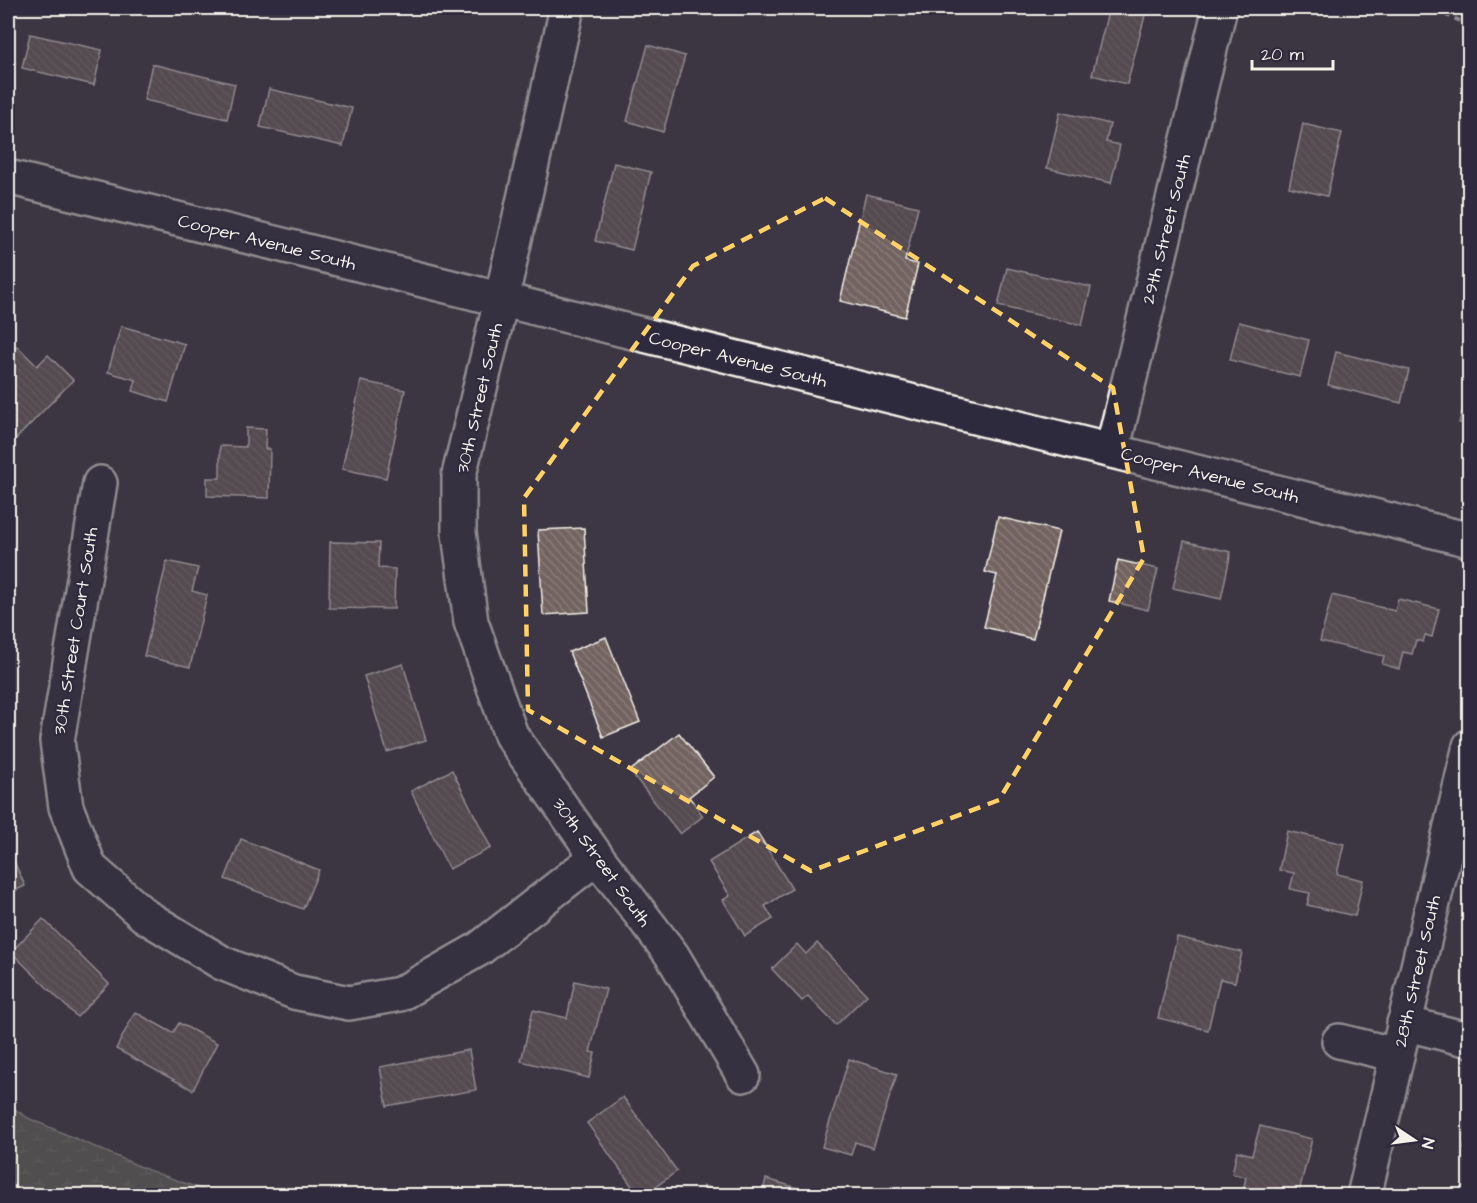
<svg xmlns="http://www.w3.org/2000/svg" width="1477" height="1203" font-family="'Architects Daughter',sans-serif">
  <style>
    .wetland { fill: url(#wetland-marsh); stroke: #aeaea2; stroke-width: 1.5 }
    .building { fill: url(#building-back-hatch); stroke: #f4f1e8; stroke-width: 1.5 }
    .lines { fill: none; stroke-linecap: round; stroke-linejoin: round }
    .street-casing { stroke: #f4f1e8; stroke-width: 38 }
    .secondary-casing { stroke: #f4f1e8; stroke-width: 38 }
    .path { stroke: #f4f1e8; stroke-width: 4; stroke-dasharray: 6 4.5; stroke-linecap: butt }
    .street { stroke: #2f2a3d; stroke-width: 33 }
    .secondary { stroke: #2f2a3d; stroke-width: 33 }
    .marked { fill: none; stroke: #ffd166; stroke-width: 4.5; stroke-dasharray: 12 8; stroke-linejoin: round }
    .labels { text-anchor: middle; stroke-width: 4.5; stroke-linejoin: round; paint-order: stroke }
    .street-label { font-size: 18px; fill: #f4f1e8; stroke: #2f2a3d }
  </style>
  <defs>
    <pattern id="wetland-marsh" width="20" height="14" patternUnits="userSpaceOnUse" patternTransform="scale(1.5)"><rect width="20" height="14" fill="#696a5b"/><path d="M1 5h8M5 5V1M11 12h8M15 12V8" fill="none" stroke="#7f8073"/></pattern>
    <pattern id="building-back-hatch" width="6" height="6" patternUnits="userSpaceOnUse" patternTransform="scale(1.5)"><rect width="6" height="6" fill="#736460"/><path d="M-1 5l2 2M0 0l6 6M5-1l2 2" fill="none" stroke="#887b77"/></pattern>
  </defs>
  <rect width="100%" height="100%" fill="#3d3644"/>
  <filter id="ink" filterUnits="userSpaceOnUse"><feTurbulence type="fractalNoise" baseFrequency=".0167" numOctaves="2"/><feDisplacementMap in="SourceGraphic" scale="12" xChannelSelector="R" yChannelSelector="G"/><feConvolveMatrix kernelMatrix="1 2 1 2 8 2 1 2 1" color-interpolation-filters="sRGB"/></filter>
  <g filter="url(#ink)">
    <!-- wetland -->
    <polygon class="wetland" points="8,1105 28,1118 148,1170 218,1195 8,1195"/>
    <!-- building -->
    <g class="building">
      <polygon points="1109,8 1147,8 1127,84 1092,75"/>
      <polygon points="30,34 102,50 94,85 22,68"/>
      <polygon points="648,45 685,56 663,132 627,121"/>
      <polygon points="152,64 235,84 227,119 144,100"/>
      <polygon points="269,89 352,108 343,146 260,127"/>
      <polygon points="1060,112 1110,124 1106,142 1120,145 1111,183 1047,168"/>
      <polygon points="1303,124 1342,133 1327,196 1289,187"/>
      <polygon points="614,163 651,172 632,250 595,241"/>
      <polygon points="866,194 918,207 905,261 918,264 905,317 840,301"/>
      <polygon points="1007,268 1091,287 1082,325 998,306"/>
      <polygon points="1239,322 1309,340 1300,377 1230,360"/>
      <polygon points="121,326 185,344 168,402 133,391 136,380 108,372"/>
      <polygon points="17,346 37,366 48,355 73,380 11,444 8,440 8,356"/>
      <polygon points="1336,352 1409,370 1401,403 1328,385"/>
      <polygon points="361,381 405,390 386,478 342,469"/>
      <polygon points="1468,387 1470,387 1470,425 1459,423"/>
      <polygon points="246,428 266,429 265,449 270,449 269,498 207,496 207,478 220,478 220,446 246,447"/>
      <polygon points="998,517 1059,531 1033,639 984,627 997,575 985,572"/>
      <polygon points="584,528 589,612 543,615 538,530"/>
      <polygon points="1184,541 1231,552 1221,599 1173,588"/>
      <polygon points="330,542 379,543 378,568 395,569 394,609 329,608"/>
      <polygon points="1118,560 1158,569 1148,610 1109,601"/>
      <polygon points="167,561 198,568 192,591 207,595 190,667 144,656"/>
      <polygon points="1332,595 1395,611 1398,599 1439,609 1432,637 1425,635 1423,642 1416,640 1412,654 1403,652 1399,669 1382,664 1384,656 1320,641"/>
      <polygon points="606,637 640,722 603,737 569,652"/>
      <polygon points="403,664 426,740 387,752 364,676"/>
      <polygon points="679,733 714,777 689,797 703,816 680,834 630,771"/>
      <polygon points="452,770 491,848 449,869 411,791"/>
      <polygon points="1287,831 1344,844 1337,874 1363,880 1355,916 1307,905 1310,893 1290,889 1294,873 1279,870"/>
      <polygon points="757,832 792,889 765,906 773,919 745,936 723,900 730,896 709,862"/>
      <polygon points="241,839 319,870 303,909 225,879"/>
      <polygon points="8,848 25,886 8,894"/>
      <polygon points="43,919 109,984 77,1017 11,952"/>
      <polygon points="1177,937 1242,952 1235,982 1220,979 1208,1030 1158,1018"/>
      <polygon points="817,943 867,995 836,1025 808,996 802,1001 772,969 797,944 806,954"/>
      <polygon points="575,981 606,989 590,1052 595,1053 589,1078 521,1061 533,1010 567,1018"/>
      <polygon points="135,1012 173,1033 179,1023 217,1043 193,1090 116,1049"/>
      <polygon points="469,1050 476,1090 387,1106 380,1067"/>
      <polygon points="849,1059 897,1074 873,1148 855,1142 851,1155 822,1147"/>
      <polygon points="623,1097 677,1171 643,1196 639,1196 587,1123"/>
      <polygon points="1260,1126 1312,1139 1298,1196 1242,1196 1246,1177 1232,1174 1237,1151 1252,1155"/>
      <polygon points="1470,1126 1470,1150 1464,1149"/>
      <polygon points="766,1179 819,1194 818,1196 762,1196"/>
      <polygon points="704,1186 735,1196 702,1196"/>
    </g>
    <g class="lines">
      <defs>
        <g id="street">
          <polyline points="567,8 501,301 459,475 459,533 471,622 511,735 597,857 672,955 743,1075"/>
          <polyline points="1112,451 1220,8"/>
          <polyline points="100,483 57,741 66,807 90,868 145,916 222,963 294,992 349,1003 400,994 479,949 597,857"/>
          <polyline points="1404,1023 1470,1040"/>
          <polyline points="1339,1041 1397,1055"/>
          <polyline points="1364,1196 1470,746"/>
        </g>
        <polyline id="secondary" points="8,177 1470,540"/>
      </defs>
      <!-- street casing -->
      <use href="#street" class="street-casing"/>
      <!-- secondary casing -->
      <use href="#secondary" class="secondary-casing"/>
      <!-- path -->
      <polyline class="path" points="1440,8 1439,12 1470,25"/>
      <!-- street -->
      <use href="#street" class="street"/>
      <!-- secondary -->
      <use href="#secondary" class="secondary"/>
    </g>
  </g>
  <!-- marked area -->
  <path d="M0 0H1477V1203H0ZM825,198L1113,388L1144,558L999,800L811,871L528,710L524,498L693,266Z" fill="#3d3644" fill-opacity=".55" fill-rule="evenodd"/>
  <path class="marked" d="M825,198L1113,388L1144,558L999,800L811,871L528,710L524,498L693,266Z"/>
  <g class="labels">
    <!-- street labels -->
    <g class="street-label">
      <text transform="translate(1166 229) rotate(-76)" y="6">29th Street South</text>
      <text transform="translate(267 242) rotate(14)" y="6">Cooper Avenue South</text>
      <text transform="translate(738 359) rotate(14)" y="6">Cooper Avenue South</text>
      <text transform="translate(479 398) rotate(-77)" y="6">30th Street South</text>
      <text transform="translate(1210 475) rotate(14)" y="6">Cooper Avenue South</text>
      <text transform="translate(75 631) rotate(-81)" y="6">30th Street Court South</text>
      <text transform="translate(602 862) rotate(54)" y="6">30th Street South</text>
      <text transform="translate(1417 971) rotate(-77)" y="6">28th Street South</text>
    </g>
  </g>
  <!-- margin -->
  <rect width="1477" height="1203" fill="none" stroke="#2f2a3d" stroke-width="30"/>
  <rect x="15" y="15" width="1447" height="1173" fill="none" stroke="#f4f1e8" stroke-width="2" filter="url(#ink)"/>
  <!-- north arrow -->
  <g transform="translate(1414 1140) rotate(103)" stroke="#2f2a3d" stroke-width="4.5" paint-order="stroke">
  <path d="M0-4.5L10 22L0 15L-10 22Z" fill="#f4f1e8"/>
  <text y="-9" font-size="16" font-weight="bold" text-anchor="middle" fill="#f4f1e8">N</text>
  </g>
  <!-- scale -->
  <path d="M1252 60v9h81v-9" fill="none" stroke="#f4f1e8" stroke-width="3"/>
  <text x="1261" y="60" font-size="18" fill="#f4f1e8" stroke="#2f2a3d" stroke-width="4.5" paint-order="stroke">20 m</text>
</svg>
